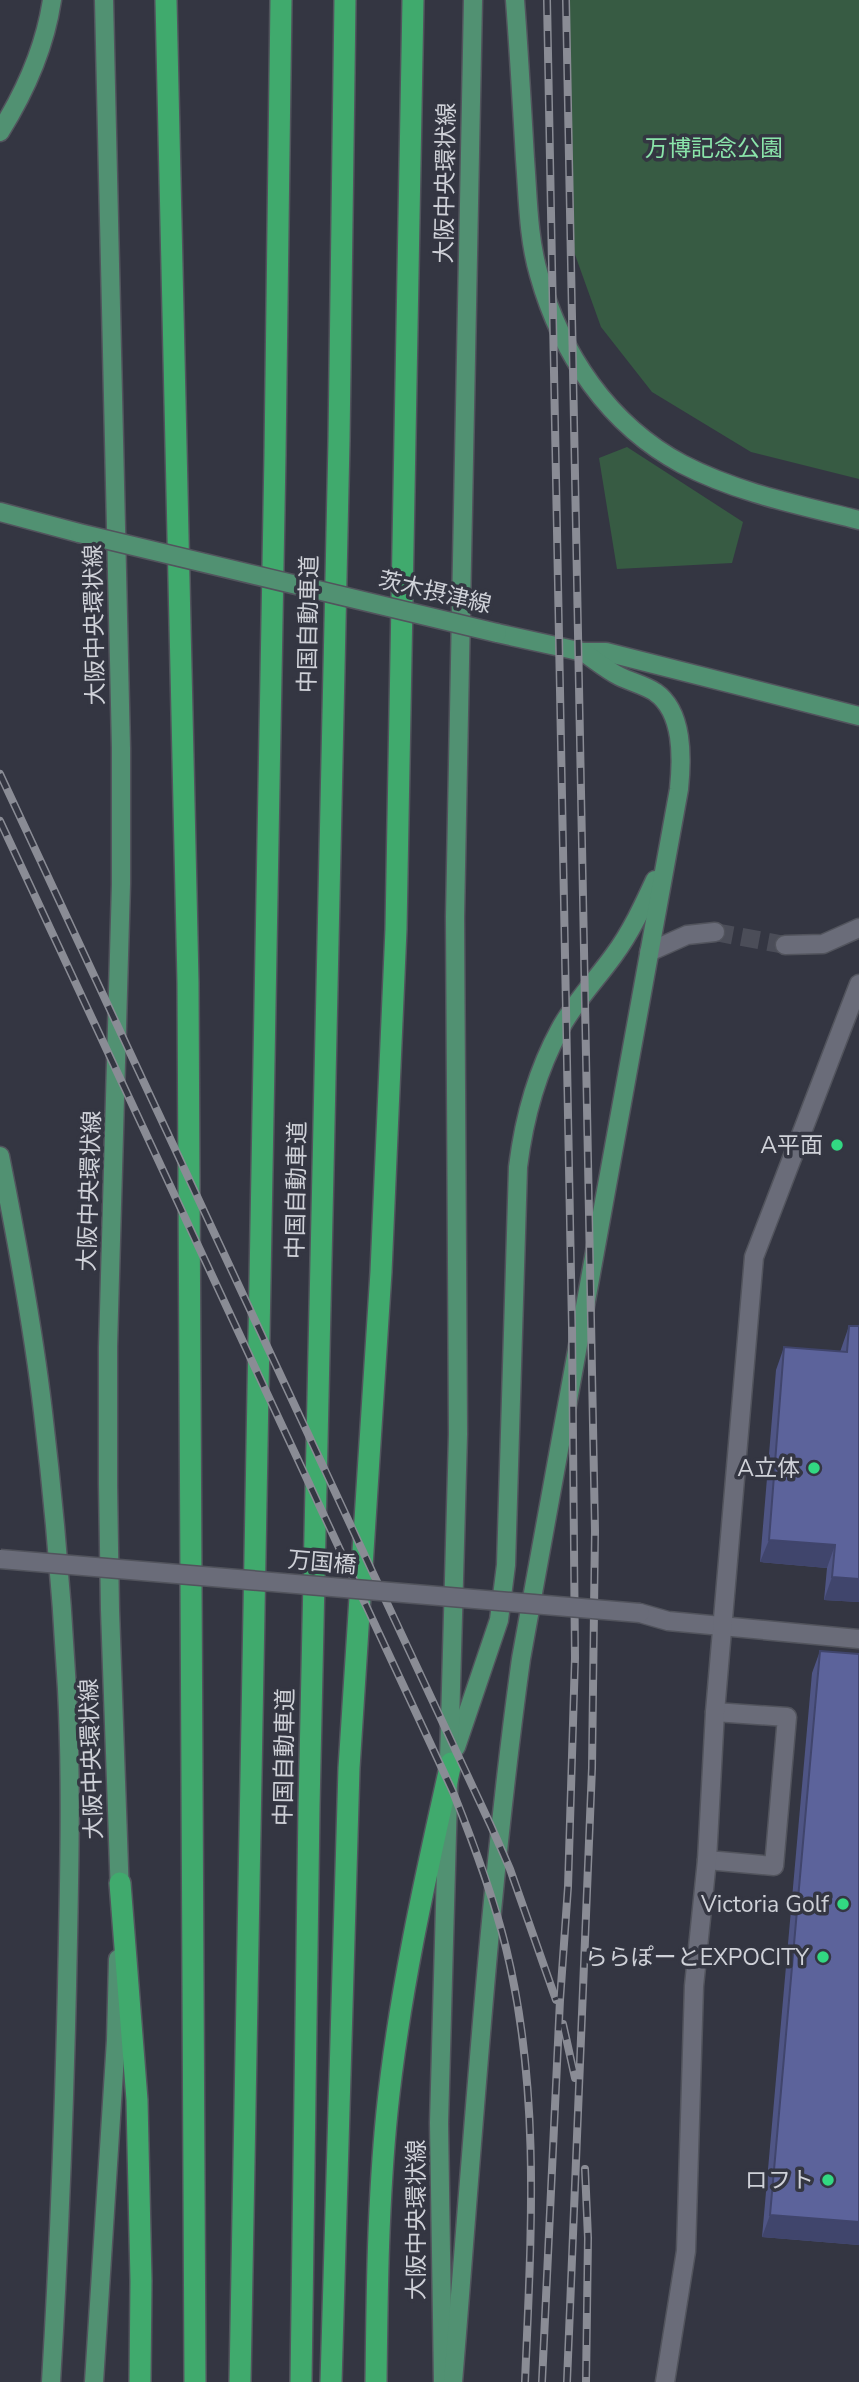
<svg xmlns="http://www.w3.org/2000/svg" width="859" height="2382" font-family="'Nunito Sans','Noto Sans JP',sans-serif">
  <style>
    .green { fill: #375b43 }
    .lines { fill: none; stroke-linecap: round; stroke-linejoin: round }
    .minor-tunnel { stroke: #4b4d58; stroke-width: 18; stroke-dasharray: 18 9; stroke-linecap: butt }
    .minor-casing { stroke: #52545d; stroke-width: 21 }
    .major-casing { stroke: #52545d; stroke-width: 21 }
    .highway-casing { stroke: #52545d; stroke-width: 24 }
    .minor { stroke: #6a6c79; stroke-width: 18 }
    .major { stroke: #519172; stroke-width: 18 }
    .highway { stroke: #40aa6d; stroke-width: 21 }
    .rail-casing { stroke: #8a8c95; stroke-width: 8 }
    .rail { stroke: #343642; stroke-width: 5; stroke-dasharray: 16; stroke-linecap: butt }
    .minor-bridge-casing { stroke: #52545d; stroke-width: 21; stroke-linecap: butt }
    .major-bridge-casing { stroke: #52545d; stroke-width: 21; stroke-linecap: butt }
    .minor-bridge { stroke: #6a6c79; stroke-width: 18 }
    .major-bridge { stroke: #519172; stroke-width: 18 }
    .wall { fill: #4f5585 }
    .shaded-wall { fill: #40456c }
    .building { fill: #5c639b; stroke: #40456c; stroke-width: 2 }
    .poi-dot { fill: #32d882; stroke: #343642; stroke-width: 2.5 }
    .labels { text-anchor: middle; stroke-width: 7; stroke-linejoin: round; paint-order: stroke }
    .park-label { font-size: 23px; fill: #8ae4aa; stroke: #343642 }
    .street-label { font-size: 23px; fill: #cfd1d8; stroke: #343642 }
    .poi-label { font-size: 23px; fill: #cfd1d8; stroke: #343642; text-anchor: end }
  </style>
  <rect width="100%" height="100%" fill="#343642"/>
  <!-- green -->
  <g class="green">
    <polygon points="566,0 859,0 859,479 751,452 652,392 601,327 573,249"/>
    <polygon points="627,447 743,522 732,563 617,569 599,458"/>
  </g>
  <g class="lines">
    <!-- minor-tunnel -->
    <polyline class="minor-tunnel" points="715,932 785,945"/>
    <defs>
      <g id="minor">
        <polyline points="785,945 823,944 859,928"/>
        <polyline points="649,952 687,935 715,932"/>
        <polyline points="640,1613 668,1621 859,1639"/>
        <polyline points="707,1860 774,1866 787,1717 715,1712"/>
        <polyline points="665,2382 686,2251 694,1986 707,1860 715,1712 754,1257 859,984"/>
      </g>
      <g id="major">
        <polyline points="104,0 121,748 121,884 108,1347 108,1485 110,1610 120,1896"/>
        <path d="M515,0C519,53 522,106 525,159C528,197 528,238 539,275C561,354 609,425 682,464C738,493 799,505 859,520"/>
        <path d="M0,132C25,92 45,47 52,0"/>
        <polyline points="0,512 79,533"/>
        <polyline points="497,633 583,652 606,652 859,716"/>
        <path d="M0,1156C17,1241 33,1326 43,1412C54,1504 62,1597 67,1689C72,1788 69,1887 67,1986C64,2118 59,2250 51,2382"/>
        <path d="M456,1747L499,1620L506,1565L518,1167C524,1118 536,1073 560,1029C574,1003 596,980 614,955C631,932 643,906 655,880"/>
        <polyline points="94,2382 116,2040 118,1959"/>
        <polyline points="443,2382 439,2123 458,1434 455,917 473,0"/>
        <path d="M453,2382C473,2141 488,1898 521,1659L679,789C682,759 684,712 655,692C644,685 631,682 619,676C607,670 595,660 583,652"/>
      </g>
      <g id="highway">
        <polyline points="166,0 188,982 195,2382"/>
        <polyline points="120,1883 137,2100 141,2281 140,2382"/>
        <polyline points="240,2382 275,455 281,0"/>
        <polyline points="301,2382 309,1807 339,441 345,0"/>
        <polyline points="331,2382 349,1768 381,1272 396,929 413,0"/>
        <path d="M376,2382C377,2293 378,2201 387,2112C399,1994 425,1879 451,1763"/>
      </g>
    </defs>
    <!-- minor casing -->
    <use href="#minor" class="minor-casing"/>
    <!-- major casing -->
    <use href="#major" class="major-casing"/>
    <!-- highway casing -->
    <use href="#highway" class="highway-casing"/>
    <!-- minor -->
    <use href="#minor" class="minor"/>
    <!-- major -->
    <use href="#major" class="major"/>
    <!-- highway -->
    <use href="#highway" class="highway"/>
    <defs>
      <g id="rail">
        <polyline points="566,0 595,1531 592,1768 567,2382"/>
        <polyline points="0,774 491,1826 510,1869 556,2000"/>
        <path d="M0,821L453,1792C473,1842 493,1895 506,1948C541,2091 531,2237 525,2382"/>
        <polyline points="563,2024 575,2078"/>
        <polyline points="585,2169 588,2238 586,2382"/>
        <polyline points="542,2382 560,2000 568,1887 575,1658 572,1327 547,0"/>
      </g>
    </defs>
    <!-- rail casing -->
    <use href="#rail" class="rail-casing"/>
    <!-- rail -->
    <use href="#rail" class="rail"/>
    <defs>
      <polyline id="minor-bridge" points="0,1559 640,1613"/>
      <polyline id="major-bridge" points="79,533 497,633"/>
    </defs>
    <!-- minor-bridge casing -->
    <use href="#minor-bridge" class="minor-bridge-casing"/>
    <!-- major-bridge casing -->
    <use href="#major-bridge" class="major-bridge-casing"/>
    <!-- minor-bridge -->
    <use href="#minor-bridge" class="minor-bridge"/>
    <!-- major-bridge -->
    <use href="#major-bridge" class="major-bridge"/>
  </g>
  <!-- wall -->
  <g class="wall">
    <polygon points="849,1326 859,1326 859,1602 824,1600 827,1568 760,1562 776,1370 784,1347 840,1352"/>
    <polygon points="820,1651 859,1654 859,2245 762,2237 812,1673"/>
  </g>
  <!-- shaded-wall -->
  <g class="shaded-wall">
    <polygon points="769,1540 835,1545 827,1568 760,1562"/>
    <polygon points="832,1577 859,1579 859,1602 824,1600"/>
    <polygon points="770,2215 859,2222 859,2245 762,2237"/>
  </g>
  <!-- building -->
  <g class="building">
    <polygon points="849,1326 859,1326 859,1579 832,1577 835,1545 769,1540 784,1347 847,1352"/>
    <polygon points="820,1651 859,1654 859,2222 770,2215"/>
  </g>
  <!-- markers -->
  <g class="poi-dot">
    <circle cx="837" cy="1145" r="7"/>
    <circle cx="814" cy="1468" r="7"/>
    <circle cx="843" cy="1904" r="7"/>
    <circle cx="823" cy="1957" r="7"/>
    <circle cx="828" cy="2180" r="7"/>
  </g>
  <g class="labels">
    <!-- park labels -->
    <g class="park-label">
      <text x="714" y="156">万博記念公園</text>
    </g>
    <!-- street labels -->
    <g class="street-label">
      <text transform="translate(445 183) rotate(-89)" y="8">大阪中央環状線</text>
      <text transform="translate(435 592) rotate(13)" y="8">茨木摂津線</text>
      <text transform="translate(308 624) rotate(-89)" y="8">中国自動車道</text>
      <text transform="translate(94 625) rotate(-91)" y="8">大阪中央環状線</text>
      <text transform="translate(296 1190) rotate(-89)" y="8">中国自動車道</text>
      <text transform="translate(89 1191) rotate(-88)" y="8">大阪中央環状線</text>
      <text transform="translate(322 1562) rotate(5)" y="8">万国橋</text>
      <text transform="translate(284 1757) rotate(-89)" y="8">中国自動車道</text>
      <text transform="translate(91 1759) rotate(-92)" y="8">大阪中央環状線</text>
      <text transform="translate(416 2220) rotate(-90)" y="8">大阪中央環状線</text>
    </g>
    <!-- poi labels -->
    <g class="poi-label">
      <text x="823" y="1153">A平面</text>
      <text x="800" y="1476">A立体</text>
      <text x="829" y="1912">Victoria Golf</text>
      <text x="809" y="1965">ららぽーとEXPOCITY</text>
      <text x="814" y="2188">ロフト</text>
    </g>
  </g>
</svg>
